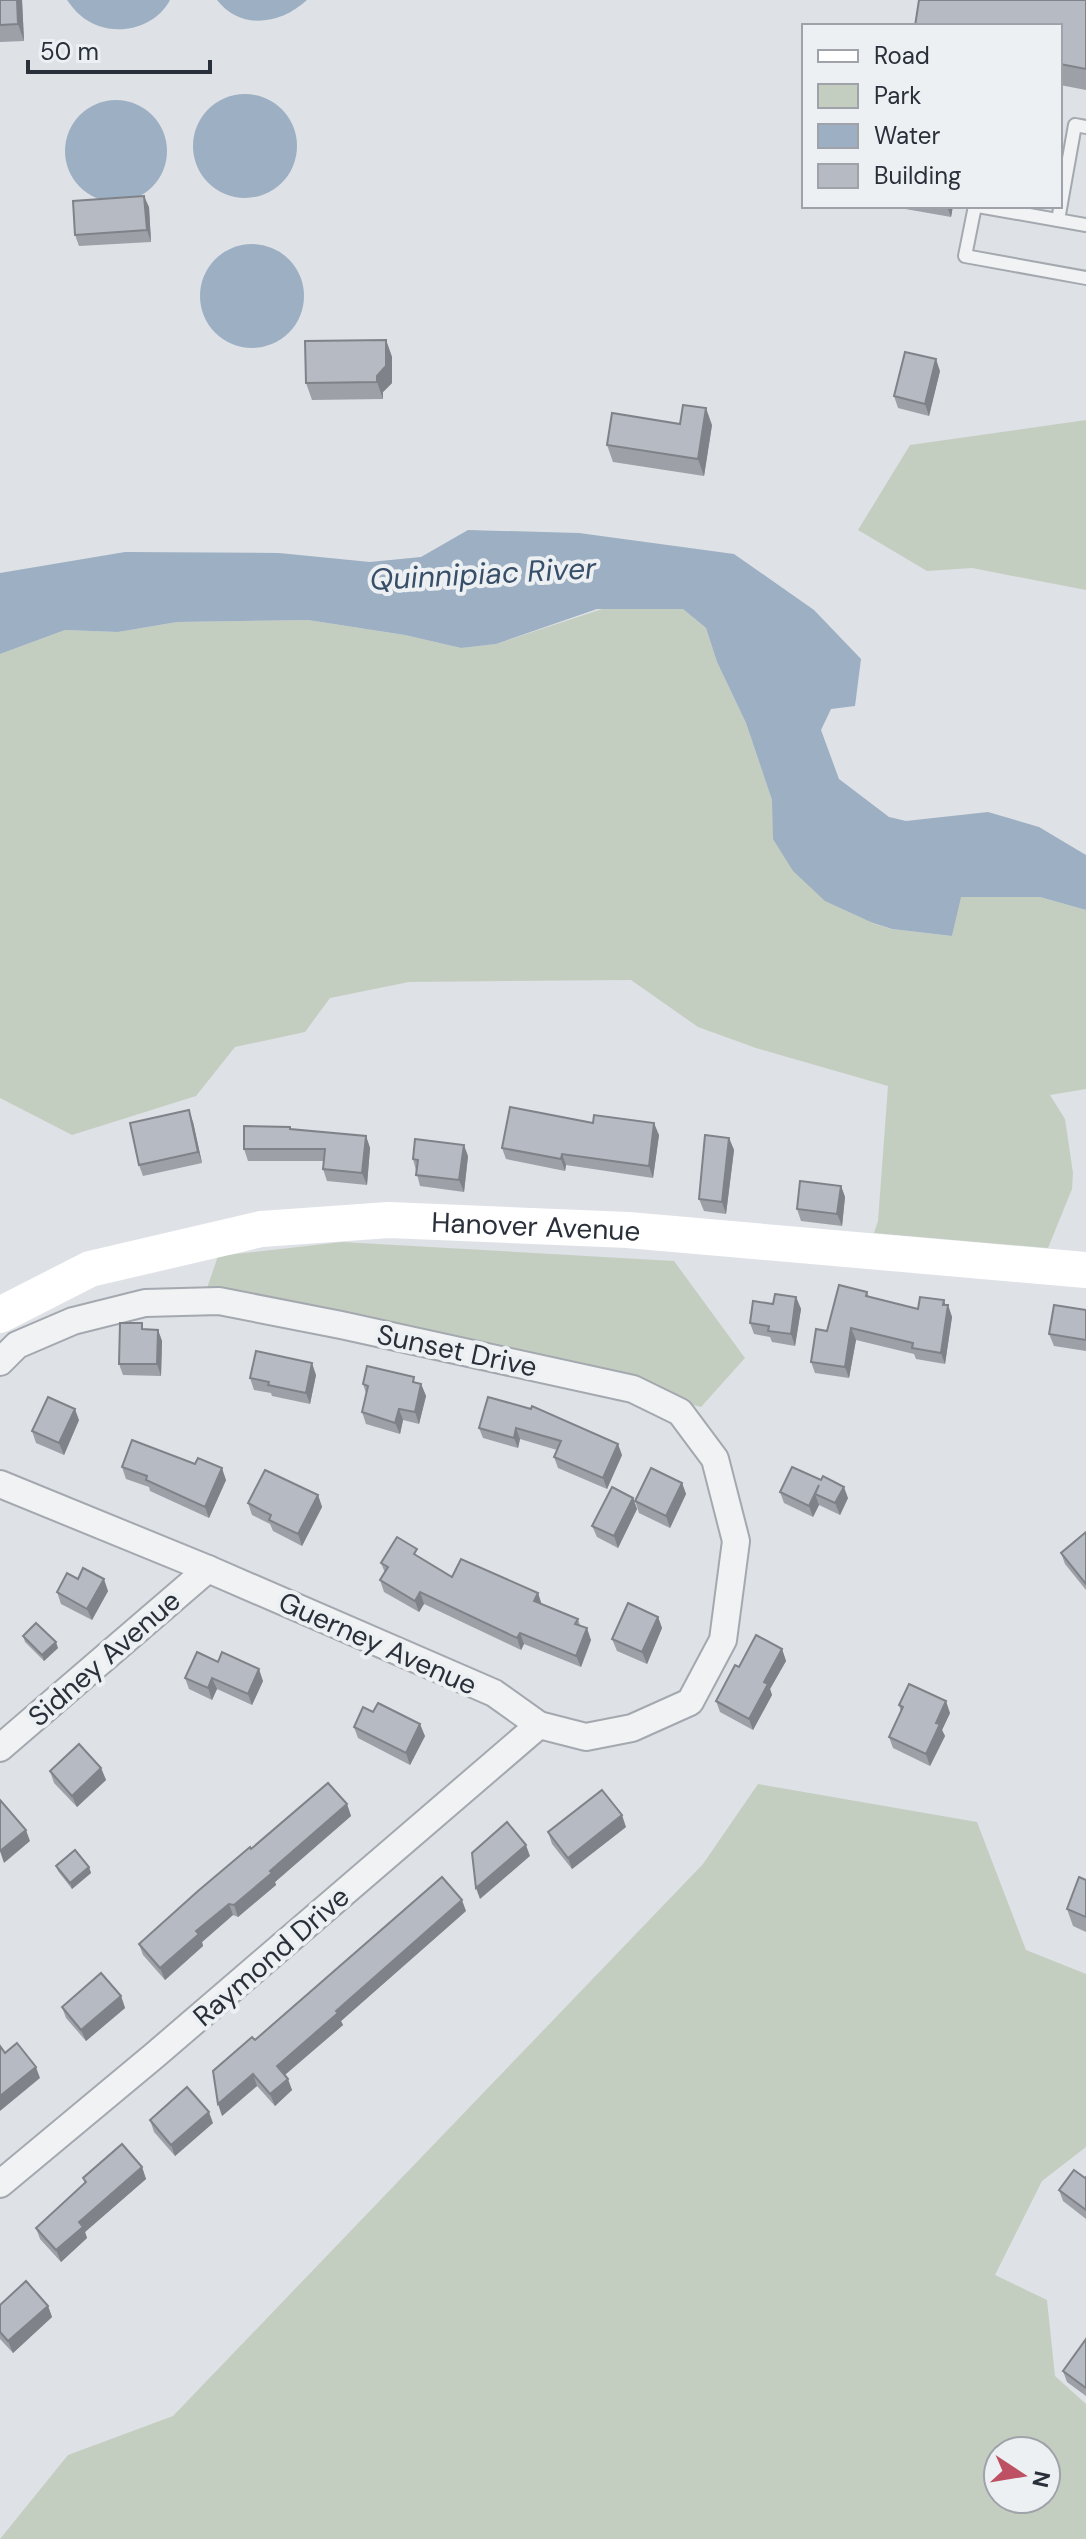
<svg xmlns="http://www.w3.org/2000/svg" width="1086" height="2539" font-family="'DM Sans',sans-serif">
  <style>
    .green { fill: #c4cec0; fill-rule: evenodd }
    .water { fill: #9dafc2 }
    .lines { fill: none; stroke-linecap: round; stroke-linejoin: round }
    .service-casing { stroke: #a4a8af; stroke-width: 16 }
    .minor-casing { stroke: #a4a8af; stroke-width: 30 }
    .service { stroke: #f0f2f4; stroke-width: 12 }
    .minor { stroke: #f0f2f4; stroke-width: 26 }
    .secondary { stroke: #fff; stroke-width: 36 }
    .wall { fill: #9da0a7 }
    .shaded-wall { fill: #7f8288 }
    .building { fill: #b6bac2; stroke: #7f8288; stroke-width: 2 }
    .labels { text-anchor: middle; stroke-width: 8; stroke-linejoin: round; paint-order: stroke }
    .street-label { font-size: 28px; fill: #29303a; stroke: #edf0f3 }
    .water-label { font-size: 30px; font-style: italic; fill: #384f69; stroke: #edf0f3 }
  </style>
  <rect width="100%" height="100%" fill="#dee1e6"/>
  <!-- green -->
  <g class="green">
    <polygon points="1086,420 1086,590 972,568 927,571 858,530 910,445"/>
    <polygon points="602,609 683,609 706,628 717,662 746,723 772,800 872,923 891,929 952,936 960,897 1040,897 1086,910 1086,1089 1050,1095 1065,1119 1073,1173 1072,1189 1048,1248 874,1233 878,1221 888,1086 756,1048 698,1027 631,980 409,982 330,998 305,1032 235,1047 196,1096 72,1135 0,1098 0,654 65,630 118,632 177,622 308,620 405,635 461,648 496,644"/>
    <polygon points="342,1242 674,1261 745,1358 701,1407 207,1288 218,1256"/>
    <path d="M758,1784L977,1822L1026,1950L1086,1974V2147L1042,2181L995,2275L1047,2300L1055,2376L1086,2404V2539H0L68,2455L173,2416L703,1864ZM998,2451H1046V2499H998Z"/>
  </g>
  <!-- water -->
  <g class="water">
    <path d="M67,0H170C153,32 107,39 80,15C75,11 71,5 67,0Z"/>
    <path d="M217,0H307C281,24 241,31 217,0Z"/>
    <circle cx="245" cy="146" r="52"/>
    <circle cx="116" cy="151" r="51"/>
    <circle cx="252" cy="296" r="52"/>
    <polygon points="468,530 579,533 734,554 814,610 861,659 855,706 831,709 821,730 839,779 889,817 906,821 988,812 1039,827 1086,855 1086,910 1040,897 961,897 952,936 892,929 873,923 825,901 793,871 773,839 772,800 746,723 717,662 706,628 683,609 597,609 496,644 461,648 405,635 308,620 177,622 118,632 65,630 0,654 0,573 125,552 279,553 370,562 421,557"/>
  </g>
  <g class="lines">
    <defs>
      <g id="service">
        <polyline points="975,206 965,256 1086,278"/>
        <polyline points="978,206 1086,225"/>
        <polyline points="1058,220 1075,125 1086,127"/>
      </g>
      <g id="minor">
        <polyline points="0,1362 17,1345 73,1321 145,1303 219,1301 341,1325 633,1389 680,1412 715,1459 736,1541 723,1640 690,1702 632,1728 586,1737 539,1725 494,1693 208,1569 0,1484"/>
        <polyline points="0,1748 208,1569"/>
        <polyline points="0,2184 155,2055 539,1725"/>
      </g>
    </defs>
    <!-- service casing -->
    <use href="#service" class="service-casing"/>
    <!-- minor casing -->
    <use href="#minor" class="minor-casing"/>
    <!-- service -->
    <use href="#service" class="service"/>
    <!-- minor -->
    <use href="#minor" class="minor"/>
    <!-- secondary -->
    <path class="secondary" id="s1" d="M0,1315L90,1269L261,1229L389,1220L628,1230L1086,1270"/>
  </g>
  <!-- wall -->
  <g class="wall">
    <polygon points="0,0 22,0 24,41 0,42"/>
    <polygon points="1086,0 1086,90 1060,85 1060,26"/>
    <polygon points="894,206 953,206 951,217 894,207"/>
    <polygon points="149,207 151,242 79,246 75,235"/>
    <polygon points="386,340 392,357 392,383 383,392 383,399 312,400 306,383"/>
    <polygon points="940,371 929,416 898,408 894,396"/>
    <polygon points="680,424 712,425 704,476 613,462 607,445"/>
    <polygon points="193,1122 202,1163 143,1176 139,1165"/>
    <polygon points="593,1123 659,1135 653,1178 566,1165 565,1171 506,1159 502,1148"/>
    <polygon points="290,1127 291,1129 366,1136 370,1148 367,1185 327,1181 323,1169 324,1161 248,1161 244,1149"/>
    <polygon points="729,1138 734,1150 726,1214 704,1211 699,1199"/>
    <polygon points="468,1156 464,1192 420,1186 413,1159"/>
    <polygon points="841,1186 845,1197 842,1226 801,1221 797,1209"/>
    <polygon points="867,1292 869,1297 918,1309 948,1305 952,1317 945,1364 916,1359 914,1354 856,1340 849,1378 815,1373 811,1362"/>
    <polygon points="796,1297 801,1309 795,1346 772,1342 770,1337 754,1334 750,1323 773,1304"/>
    <polygon points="1086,1310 1086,1351 1054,1346 1049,1334"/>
    <polygon points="145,1329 158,1330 162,1341 161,1376 123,1375 119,1364"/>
    <polygon points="316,1375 310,1404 272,1396 271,1393 254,1390 250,1378"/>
    <polygon points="416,1383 421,1384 426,1396 419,1424 403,1420 400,1434 366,1424 362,1412 366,1393 363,1384"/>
    <polygon points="531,1409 622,1455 607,1489 558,1468 554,1457 557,1450 520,1439 518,1448 483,1438 479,1428"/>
    <polygon points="79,1420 64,1455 36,1443 32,1431"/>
    <polygon points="122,1467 226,1480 209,1518 150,1491 149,1487 126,1479"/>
    <polygon points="792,1467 848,1498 840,1515 819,1505 813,1517 784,1503 780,1492"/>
    <polygon points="682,1483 686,1494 670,1528 639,1513 635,1501"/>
    <polygon points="318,1495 322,1507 302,1546 273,1531 270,1524 252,1515 248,1503"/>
    <polygon points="633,1498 637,1509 618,1548 597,1537 592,1526"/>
    <polygon points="1086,1532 1086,1590 1065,1564 1061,1553"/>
    <polygon points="420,1558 452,1577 538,1593 541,1604 578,1619 580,1625 591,1640 581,1667 524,1644 521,1650 424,1604 419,1612 384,1592 380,1580 385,1573 381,1563"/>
    <polygon points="78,1579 108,1591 92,1620 61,1604 57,1592"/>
    <polygon points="658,1617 662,1628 647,1664 617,1651 612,1639"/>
    <polygon points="23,1636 58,1648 44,1661 25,1642"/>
    <polygon points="782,1649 786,1661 770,1689 772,1695 753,1730 720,1712 716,1701 739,1667"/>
    <polygon points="218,1662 263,1681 252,1705 217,1689 212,1700 189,1689 185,1678"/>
    <polygon points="899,1705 950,1713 942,1730 945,1736 930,1766 893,1748 889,1737 901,1712"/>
    <polygon points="373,1712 425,1736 410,1765 358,1738 354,1727"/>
    <polygon points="101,1768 106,1780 77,1807 54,1783 50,1771"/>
    <polygon points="347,1804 351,1816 275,1882 276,1885 238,1917 233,1915 202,1942 203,1946 165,1980 143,1955 139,1944 251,1849"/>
    <polygon points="626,1827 572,1869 552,1844 548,1832"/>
    <polygon points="56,1866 89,1867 91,1873 72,1889 58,1871"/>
    <polygon points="1086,1880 1086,1932 1073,1926 1067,1909"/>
    <polygon points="466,1911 341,2021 343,2025 285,2075 292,2090 275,2106 257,2086 222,2116 255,2040"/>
    <polygon points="121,1996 125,2008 86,2041 66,2018 62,2007"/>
    <polygon points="150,2120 213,2123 175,2156 154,2132"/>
    <polygon points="142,2167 146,2179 85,2232 87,2238 61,2262 40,2239 36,2228 85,2184 83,2178"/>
    <polygon points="1086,2177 1086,2219 1063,2201 1059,2190"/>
    <polygon points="0,2305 48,2306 52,2317 13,2353 0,2339"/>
    <polygon points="1086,2339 1086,2396 1067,2382 1063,2371"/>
  </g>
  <!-- shaded-wall -->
  <g class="shaded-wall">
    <polygon points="17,0 22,0 24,41 18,24"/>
    <polygon points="144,196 149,207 151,242 147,230"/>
    <polygon points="947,206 953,206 951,217"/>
    <polygon points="386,340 392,357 392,383 383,392 383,399 377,382 377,376"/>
    <polygon points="936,359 940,371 929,416 925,404"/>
    <polygon points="706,408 712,425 704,476 698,459"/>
    <polygon points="189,1110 193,1122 202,1163 198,1152"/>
    <polygon points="654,1123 659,1135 653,1178 649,1166"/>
    <polygon points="366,1136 370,1148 367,1185 362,1173"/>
    <polygon points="729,1138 734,1150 726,1214 722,1202"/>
    <polygon points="464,1145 468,1156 464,1192 459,1180"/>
    <polygon points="562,1154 566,1165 565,1171 561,1159"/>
    <polygon points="841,1186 845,1197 842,1226 837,1214"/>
    <polygon points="796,1297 801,1309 795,1346 791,1334"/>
    <polygon points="944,1300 947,1310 948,1305 952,1317 945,1364 941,1353"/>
    <polygon points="851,1328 856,1340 849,1378 845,1367"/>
    <polygon points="158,1330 162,1341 161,1376 157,1364"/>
    <polygon points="312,1363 316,1375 310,1404 306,1393"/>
    <polygon points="421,1384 426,1396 419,1424 415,1412"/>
    <polygon points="75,1409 79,1420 64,1455 59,1443"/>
    <polygon points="399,1409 403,1420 400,1434 395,1423"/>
    <polygon points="516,1428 520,1439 518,1448 514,1438"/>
    <polygon points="618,1444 622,1455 607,1489 603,1478"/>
    <polygon points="222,1468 226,1480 209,1518 205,1507"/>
    <polygon points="682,1483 686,1494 670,1528 666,1516"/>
    <polygon points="819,1485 815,1494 819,1505 813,1517 809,1506"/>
    <polygon points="844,1487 848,1498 840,1515 835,1503"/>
    <polygon points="318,1495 322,1507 302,1546 298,1534"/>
    <polygon points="633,1498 637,1509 618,1548 614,1536"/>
    <polygon points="104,1579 108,1591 92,1620 87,1609"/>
    <polygon points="420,1592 424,1604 419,1612 415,1601"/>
    <polygon points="538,1593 542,1605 534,1601"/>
    <polygon points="658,1617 662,1628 647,1664 642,1652"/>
    <polygon points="587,1628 591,1640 581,1667 576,1656"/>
    <polygon points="520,1633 524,1644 521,1650 517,1638"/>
    <polygon points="56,1642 58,1648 44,1661 42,1655"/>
    <polygon points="782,1649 786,1661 770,1689 772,1695 753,1730 749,1719 764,1682"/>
    <polygon points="259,1669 263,1681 252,1705 248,1694"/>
    <polygon points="212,1678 217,1689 212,1700 208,1688"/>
    <polygon points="946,1701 950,1713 942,1730 945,1736 930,1766 926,1754 936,1723"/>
    <polygon points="420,1724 425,1736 410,1765 406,1753"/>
    <polygon points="101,1768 106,1780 77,1807 72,1796"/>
    <polygon points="347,1804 351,1816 275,1882 276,1885 238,1917 234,1905 270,1871"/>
    <polygon points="622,1815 626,1827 572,1869 568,1858"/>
    <polygon points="26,1830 30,1841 4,1863 0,1851"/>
    <polygon points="526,1845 530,1856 480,1899 476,1888"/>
    <polygon points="89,1867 91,1873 72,1889 70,1883"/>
    <polygon points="462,1900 466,1911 341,2021 343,2025 281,2078 277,2066 336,2011"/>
    <polygon points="229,1904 233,1915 202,1942 203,1946 165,1980 160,1968 196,1931"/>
    <polygon points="121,1996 125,2008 86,2041 81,2030"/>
    <polygon points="36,2067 40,2078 0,2111 0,2096"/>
    <polygon points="253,2074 257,2086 222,2116 218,2104"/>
    <polygon points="288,2079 292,2090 275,2106 270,2094"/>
    <polygon points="209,2112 213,2123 175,2156 171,2145"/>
    <polygon points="142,2167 146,2179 85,2232 87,2238 61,2262 56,2250 79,2222"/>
    <polygon points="48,2306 52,2317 13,2353 8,2341"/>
  </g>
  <!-- building -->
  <g class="building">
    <polygon points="0,0 17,0 18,24 0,25"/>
    <polygon points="919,0 1086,0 1086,69 1060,64 1060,26 915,26"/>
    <polygon points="144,196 147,230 75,235 73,201"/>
    <polygon points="386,340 386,366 377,376 377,382 306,383 305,341"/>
    <polygon points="905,352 936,359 925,404 894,396"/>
    <polygon points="683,405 706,408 698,459 607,445 612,413 680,424"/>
    <polygon points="510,1107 593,1123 594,1115 654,1123 649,1166 562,1154 561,1159 502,1148"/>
    <polygon points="189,1110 198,1152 139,1165 130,1123"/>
    <polygon points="244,1126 290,1127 290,1129 366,1136 362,1173 323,1169 325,1149 244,1149"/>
    <polygon points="705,1135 729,1138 722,1202 699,1199"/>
    <polygon points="415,1139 464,1145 459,1180 416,1175 418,1160 413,1159"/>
    <polygon points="800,1181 841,1186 837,1214 797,1209"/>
    <polygon points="839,1285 867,1292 866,1296 918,1309 920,1297 944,1300 943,1305 948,1305 941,1353 912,1348 913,1343 851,1328 845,1367 811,1362 816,1329 827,1331"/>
    <polygon points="775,1294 796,1297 791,1334 768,1331 769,1326 750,1323 753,1301 773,1304"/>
    <polygon points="1054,1305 1086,1310 1086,1340 1049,1334"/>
    <polygon points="120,1323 142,1323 142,1329 158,1330 157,1364 119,1364"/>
    <polygon points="256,1351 312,1363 306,1393 268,1385 269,1382 250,1378"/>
    <polygon points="367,1366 414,1377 413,1382 421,1384 415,1412 399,1409 395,1423 362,1412 368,1386 363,1384"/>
    <polygon points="48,1397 75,1409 59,1443 32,1431"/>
    <polygon points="488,1397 531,1409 532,1406 618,1444 603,1478 554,1457 561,1441 516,1428 514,1438 479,1428"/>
    <polygon points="132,1440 195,1464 198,1458 222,1468 205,1507 146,1480 147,1476 122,1467"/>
    <polygon points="792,1467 821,1480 823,1476 844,1487 835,1503 815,1494 819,1485 809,1506 780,1492"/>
    <polygon points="651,1468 682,1483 666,1516 635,1501"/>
    <polygon points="265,1470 318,1495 298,1534 269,1520 271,1515 248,1503"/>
    <polygon points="612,1487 633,1498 614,1536 592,1526"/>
    <polygon points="1086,1532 1086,1584 1061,1553"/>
    <polygon points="397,1537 417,1549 414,1554 452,1577 461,1559 538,1593 534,1601 578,1619 575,1624 587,1628 576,1656 520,1633 517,1638 420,1592 415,1601 380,1580 388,1567 381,1563"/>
    <polygon points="83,1568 104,1579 87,1609 57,1592 67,1573 78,1579"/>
    <polygon points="628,1603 658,1617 642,1652 612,1639"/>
    <polygon points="36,1623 56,1642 42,1655 23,1636"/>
    <polygon points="756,1635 782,1649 764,1682 768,1684 749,1719 716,1701 735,1665 739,1667"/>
    <polygon points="197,1652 218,1662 222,1652 259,1669 248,1694 212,1678 208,1688 185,1678"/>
    <polygon points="909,1684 946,1701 936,1723 940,1724 926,1754 889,1737 903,1707 899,1705"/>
    <polygon points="378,1703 420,1724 406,1753 354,1727 363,1707 373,1712"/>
    <polygon points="79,1744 101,1768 72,1796 50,1771"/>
    <polygon points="328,1783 347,1804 270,1871 272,1873 234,1905 229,1904 196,1931 199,1934 160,1968 139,1944 198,1891 250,1847 251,1849"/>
    <polygon points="602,1790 622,1815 568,1858 548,1832"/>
    <polygon points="0,1800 26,1830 0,1851"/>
    <polygon points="507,1822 526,1845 476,1888 472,1853"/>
    <polygon points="75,1850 89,1867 70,1883 56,1866"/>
    <polygon points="442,1877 462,1900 336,2011 338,2013 277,2066 288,2079 270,2094 253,2074 218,2104 213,2071 252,2037 255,2040"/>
    <polygon points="1079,1877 1086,1880 1086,1917 1067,1909"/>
    <polygon points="101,1973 121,1996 81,2030 62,2007"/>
    <polygon points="17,2043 36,2067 0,2096 0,2046 5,2053"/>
    <polygon points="187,2087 209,2112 171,2145 150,2120"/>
    <polygon points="122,2144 142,2167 79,2222 83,2227 56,2250 36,2228 86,2182 83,2178"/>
    <polygon points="1074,2170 1085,2178 1086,2177 1086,2210 1059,2190"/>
    <polygon points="26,2281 48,2306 8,2341 0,2332 0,2305"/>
    <polygon points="1086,2339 1086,2388 1063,2371"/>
  </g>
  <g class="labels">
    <!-- street labels -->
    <g class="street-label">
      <text dy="10" stroke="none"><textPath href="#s1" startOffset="552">Hanover Avenue</textPath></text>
      <text transform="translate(457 1350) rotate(12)" y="10">Sunset Drive</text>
      <text transform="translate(378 1643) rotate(24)" y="10">Guerney Avenue</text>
      <text transform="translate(104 1658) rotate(-41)" y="10">Sidney Avenue</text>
      <text transform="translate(271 1956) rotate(-41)" y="10">Raymond Drive</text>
    </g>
    <!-- water labels -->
    <g class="water-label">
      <text transform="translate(483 574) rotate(-3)" y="10">Quinnipiac River</text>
    </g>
  </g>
  <!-- legend -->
  <rect x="802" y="24" width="260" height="184" fill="#edf0f3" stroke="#9fa3a9" stroke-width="2"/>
  <rect x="818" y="50" width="40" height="12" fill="#ffffff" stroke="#9fa3a9" stroke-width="2"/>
  <text x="874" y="64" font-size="24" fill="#29303a">Road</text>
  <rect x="818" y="84" width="40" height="24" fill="#c4cec0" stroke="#9fa3a9" stroke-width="2"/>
  <text x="874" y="104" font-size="24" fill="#29303a">Park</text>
  <rect x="818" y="124" width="40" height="24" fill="#9dafc2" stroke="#9fa3a9" stroke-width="2"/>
  <text x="874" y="144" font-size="24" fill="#29303a">Water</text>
  <rect x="818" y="164" width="40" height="24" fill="#b6bac2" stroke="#9fa3a9" stroke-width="2"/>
  <text x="874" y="184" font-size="24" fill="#29303a">Building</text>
  <!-- north arrow -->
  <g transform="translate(1022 2475) rotate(102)"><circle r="38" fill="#edf0f3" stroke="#9fa3a9" stroke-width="2"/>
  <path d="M0-6L14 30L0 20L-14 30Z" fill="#bd5163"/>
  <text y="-12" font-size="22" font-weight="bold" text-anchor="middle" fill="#29303a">N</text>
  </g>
  <!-- scale -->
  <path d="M28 60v12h182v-12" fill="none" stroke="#29303a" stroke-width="4"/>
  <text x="40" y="60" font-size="24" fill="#29303a" stroke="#edf0f3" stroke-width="6" paint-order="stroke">50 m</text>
</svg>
